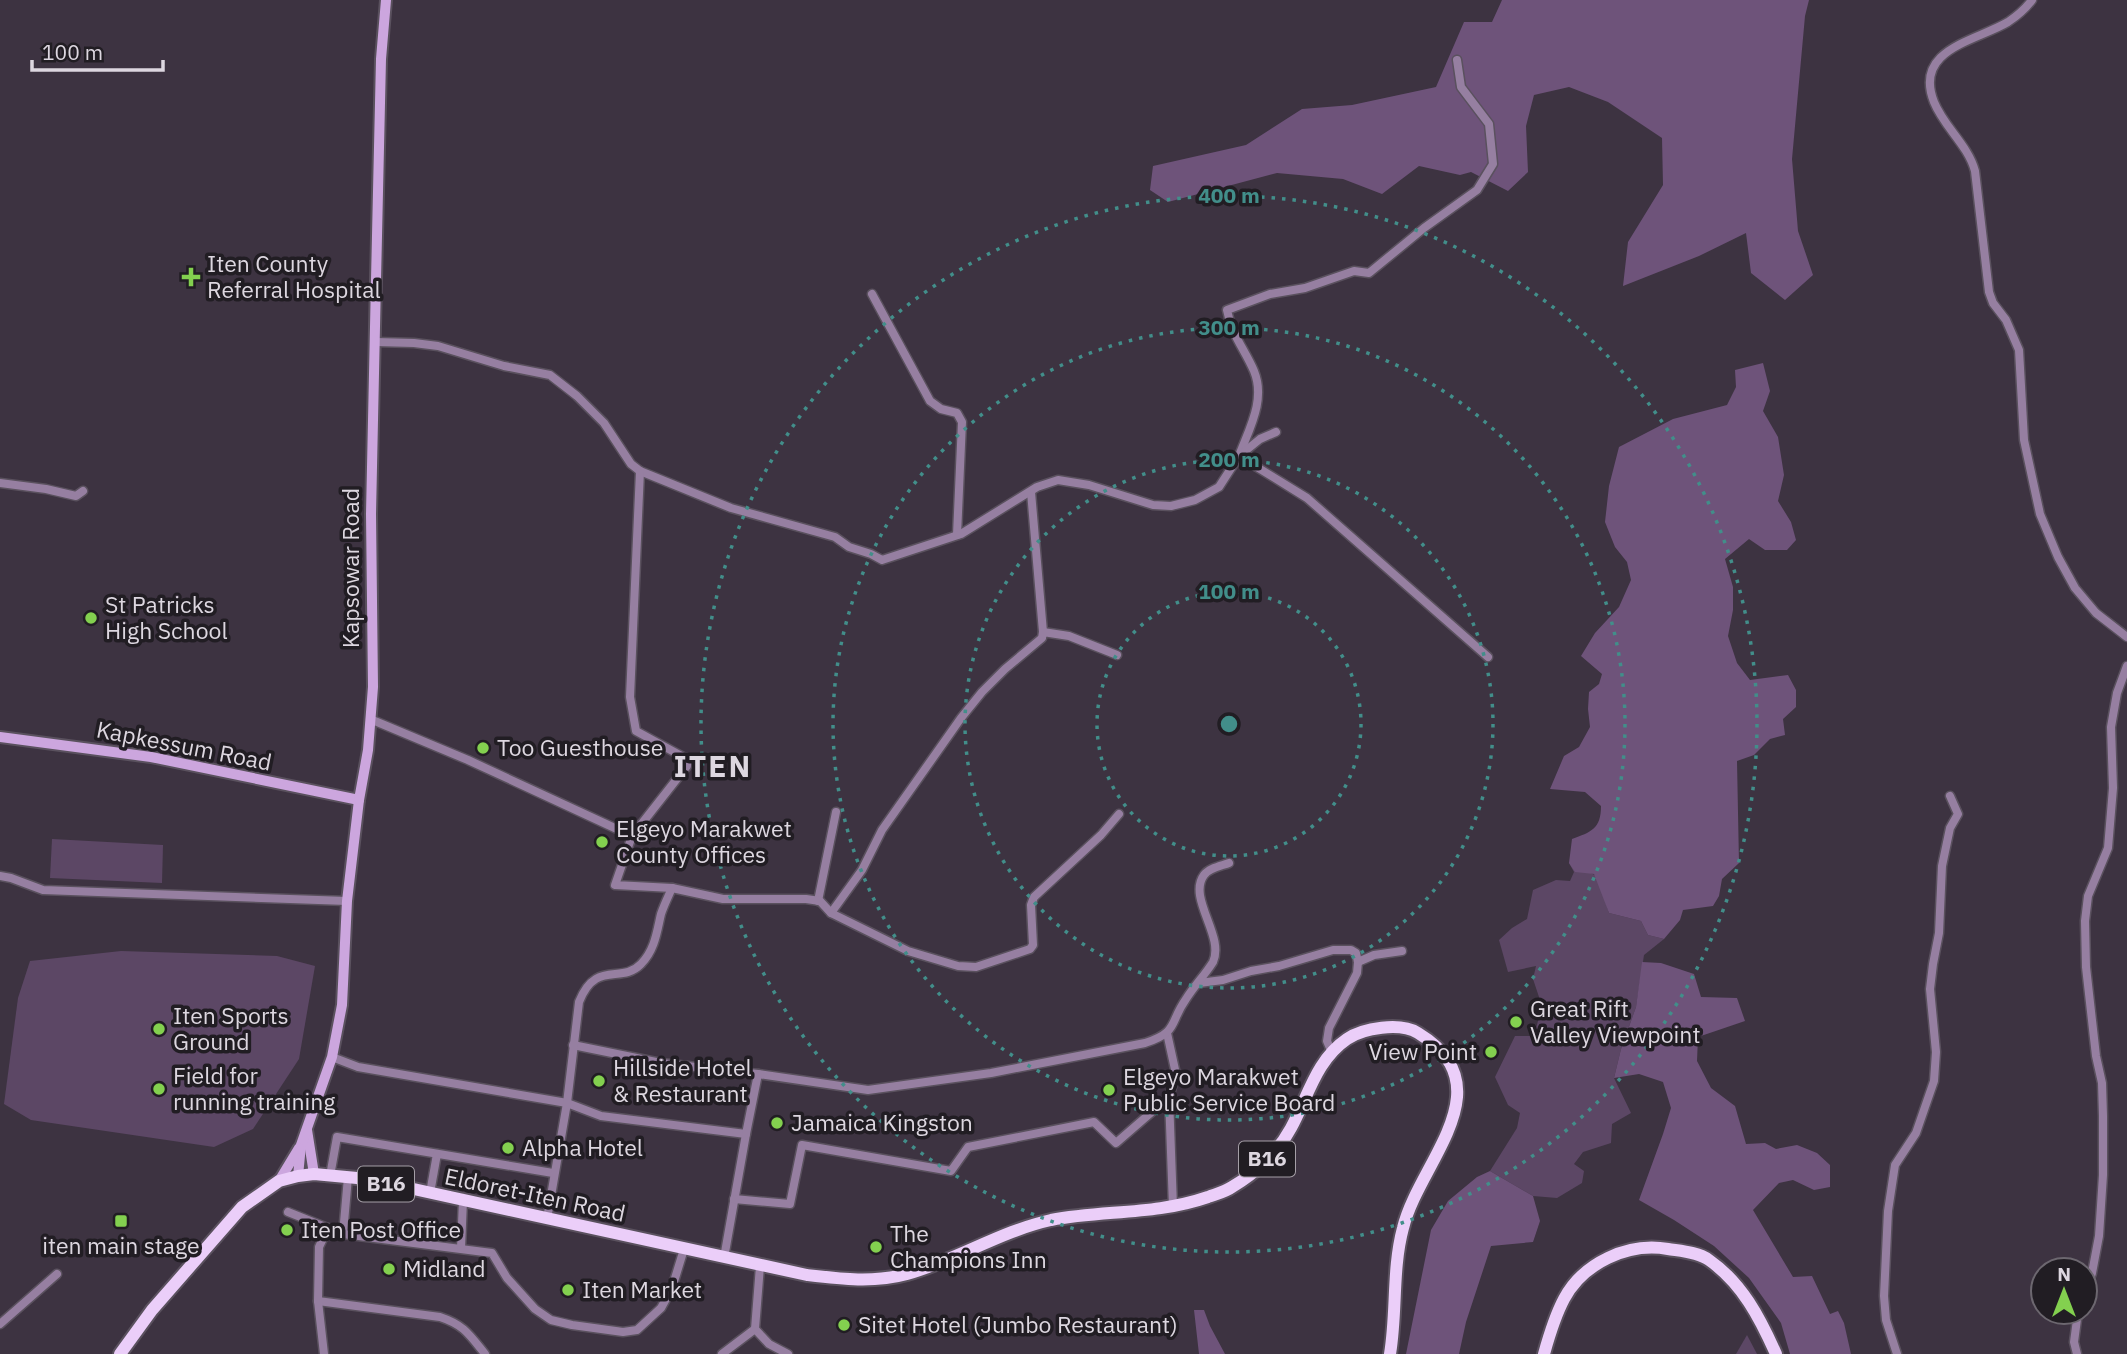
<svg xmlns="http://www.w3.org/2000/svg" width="2127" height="1354" font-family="'IBM Plex Sans',sans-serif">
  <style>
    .green { fill: #5c4765 }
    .forest { fill: #6e537a }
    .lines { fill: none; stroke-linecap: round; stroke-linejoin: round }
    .street-casing { stroke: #5a515e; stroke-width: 11 }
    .secondary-casing { stroke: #5a515e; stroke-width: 14 }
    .primary-casing { stroke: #5a515e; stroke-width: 16 }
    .street { stroke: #967fa1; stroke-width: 8 }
    .secondary { stroke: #cca6de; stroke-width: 10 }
    .primary { stroke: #ebcef9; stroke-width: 12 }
    .ring { fill: none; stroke: #428e8a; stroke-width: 3.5; stroke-dasharray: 3.5 7 }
    .poi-dot { fill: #83d04f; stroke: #211d23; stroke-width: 2.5 }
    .labels { text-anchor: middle; stroke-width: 7; stroke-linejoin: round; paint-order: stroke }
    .shield { fill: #211d23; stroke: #a59fa7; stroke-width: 2 }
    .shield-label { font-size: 21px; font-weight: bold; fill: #ddd7e0 }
    .poi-label { font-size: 23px; fill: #ddd7e0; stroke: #211d23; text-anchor: start }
    .street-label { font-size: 23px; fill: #ddd7e0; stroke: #211d23 }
    .district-label { font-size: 30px; font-weight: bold; letter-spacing: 2px; fill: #ddd7e0; stroke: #211d23 }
    .centre { fill: #428e8a; stroke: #211d23; stroke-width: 3.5 }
    .ring-label { font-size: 21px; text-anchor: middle; font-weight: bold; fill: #428e8a; stroke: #211d23; stroke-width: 7; stroke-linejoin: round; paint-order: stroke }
  </style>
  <rect width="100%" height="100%" fill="#3d3341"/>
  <!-- green -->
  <g class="green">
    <polygon points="52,839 163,845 162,883 50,878"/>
    <polygon points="1569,863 1597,876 1609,913 1641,921 1648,935 1664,939 1644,955 1636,1007 1621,1049 1614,1078 1631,1113 1612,1124 1611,1143 1583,1152 1574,1164 1584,1171 1582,1183 1557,1198 1533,1196 1490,1171 1517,1128 1520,1113 1508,1105 1495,1077 1515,1036 1534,1036 1542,1006 1533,979 1536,966 1508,972 1499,940 1512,928 1527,919 1533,890 1556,880 1570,881 1574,872"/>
    <polygon points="121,951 277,956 315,966 299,1059 253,1129 214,1147 31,1120 4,1104 18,998 30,961"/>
    <polygon points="1747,1335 1757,1354 1736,1354"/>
  </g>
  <!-- forest -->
  <g class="forest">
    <polygon points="1502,0 1809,0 1805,16 1792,159 1798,231 1813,275 1785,300 1751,273 1746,233 1699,256 1623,286 1628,242 1663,185 1662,138 1608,102 1569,87 1534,95 1526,126 1528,172 1508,191 1471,172 1460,175 1419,166 1382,194 1343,179 1277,173 1168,202 1150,190 1153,166 1246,145 1302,109 1352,105 1436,87 1464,22 1492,22"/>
    <path d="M1763,363L1770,391L1763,411L1778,437L1784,475L1778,501L1791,522L1796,540L1787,550H1765L1749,539L1725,559L1733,587V610L1728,636L1737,663L1750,680L1788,675L1796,690V707L1783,719L1785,735L1770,739L1754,755L1737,761L1739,863L1722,879L1719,896L1713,906L1683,910L1680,920L1664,939L1648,935L1641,921L1609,913L1594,874L1575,872L1569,863L1572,839C1591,832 1601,829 1601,806L1585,792L1550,789L1564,756L1579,747L1590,727L1588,709L1589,692L1599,684L1602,674L1581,656L1595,633L1619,607L1631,580L1627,562L1615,547L1605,522L1609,486L1619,447L1673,419L1727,405L1736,387L1735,370Z"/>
    <polygon points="1642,962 1661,963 1694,974 1701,997 1737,998 1745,1021 1698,1037 1697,1061 1711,1088 1735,1106 1746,1144 1765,1143 1776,1149 1797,1145 1817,1153 1830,1165 1830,1187 1814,1190 1793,1180 1779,1183 1753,1210 1793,1277 1812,1276 1830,1314 1838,1311 1844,1323 1851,1354 1790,1354 1781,1323 1749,1278 1714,1246 1674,1220 1639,1200 1663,1134 1671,1108 1663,1082 1639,1074 1614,1078 1621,1049 1636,1007"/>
    <polygon points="1490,1171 1533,1196 1540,1221 1533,1242 1491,1246 1466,1322 1459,1354 1406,1354 1431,1230 1448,1201 1477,1177"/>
    <polygon points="1194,1310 1204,1310 1210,1326 1225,1354 1199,1354"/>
  </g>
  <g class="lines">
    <defs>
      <g id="street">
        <path d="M2032,0C2026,8 2017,16 2008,22C1976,41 1913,49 1934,102C1944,127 1968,145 1975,171L1989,292L1993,303L2006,320L2019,350L2024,440L2040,514L2058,557L2075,588L2096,613L2127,637"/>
        <path d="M1457,60L1461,87L1489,124L1493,164L1477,190L1424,228L1369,273L1354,271L1305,288L1270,294L1227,310C1232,336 1244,348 1254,371C1266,400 1249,429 1239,456L1307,498L1488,657"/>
        <polyline points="872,294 930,401 941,409 957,413 962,422 957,535"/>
        <polyline points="376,342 414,343 438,346 504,366 550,375 577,396 604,423 631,464 640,471 731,508 835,537 849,547 871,554 882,560 961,534 1037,487 1058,480 1089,485 1153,505 1171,506 1195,500 1219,487 1239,456 1260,439 1276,432"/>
        <polyline points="0,483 46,489 76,496 83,491"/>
        <polyline points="1031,492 1043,632"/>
        <polyline points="370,719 468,760 632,836 687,766 687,759 636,731 630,697 640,471"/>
        <polyline points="632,836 615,885 672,888"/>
        <polyline points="0,876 11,878 43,890 347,901"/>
        <polyline points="818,901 836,812"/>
        <polyline points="831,913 862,870 882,830 961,718 982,692 1005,669 1042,638 1043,632 1069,636 1117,655"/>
        <polyline points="1358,962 1374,955 1402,951"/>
        <polyline points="1199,983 1223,980 1251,971 1279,966 1333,950 1351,950 1356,953 1358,962 1357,973 1329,1028 1327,1041 1332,1053"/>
        <polyline points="1167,1033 1176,1074 1169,1097 1173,1207"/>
        <path d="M573,1045L661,1063L758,1074L868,1090L991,1073L1145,1043C1179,1032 1169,1023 1186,999C1194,986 1205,975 1213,962C1225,936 1187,898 1204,875C1209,868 1221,866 1229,863"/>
        <polyline points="332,1057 358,1067 567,1103 601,1116 746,1134 724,1258"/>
        <polyline points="746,1134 758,1074"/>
        <polyline points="330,1176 337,1137 553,1173"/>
        <polyline points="430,1193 437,1154"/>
        <polyline points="734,1199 790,1204 802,1145 951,1171 968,1147 1094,1122 1116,1143 1169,1097"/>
        <polyline points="288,1212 343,1234 492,1253 507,1278 535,1309 551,1320 572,1325 623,1332 637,1330 661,1308 672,1288 684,1249"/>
        <path d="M547,1219L567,1103L579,1002C596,959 621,985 641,964C655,950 657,931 661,914C664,905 668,897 672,888L723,899H806L820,901L831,913L908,951L958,966L976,967L1030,949L1033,945L1031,905L1034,897L1101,835L1119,814"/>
        <polyline points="343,1234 348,1177"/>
        <polyline points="461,1248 463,1200"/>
        <polyline points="760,1266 755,1329 769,1344 788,1354"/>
        <polyline points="2085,1292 2092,1273 2099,1236 2103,1175 2103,1116 2102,1083 2096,1056 2086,967 2085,921 2088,896 2108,848 2113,788 2111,727 2117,693 2127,666"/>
        <path d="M318,1301L440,1317C464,1325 469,1334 485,1354"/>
        <polyline points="0,1324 57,1274"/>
        <polyline points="324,1354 318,1301 319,1247 328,1228"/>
        <polyline points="722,1354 755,1329"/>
        <polyline points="1897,1354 1886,1320 1884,1296 1888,1211 1895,1165 1916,1133 1934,1081 1936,1052 1930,989 1933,964 1939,933 1942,866 1950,828 1958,814 1950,796"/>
        <polyline points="2077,1354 2074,1342 2078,1312"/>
      </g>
      <g id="secondary">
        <polyline points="0,737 151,757 359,800"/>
        <polyline points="307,1130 314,1174"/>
        <polyline points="298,1176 301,1145 332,1057 342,1005 347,901 359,800 368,750 373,687 371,514 376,280 381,59 386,0"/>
        <polyline points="279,1181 299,1148"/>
      </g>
      <g id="primary">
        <path d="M120,1354L152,1310L242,1207L279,1181L298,1176L314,1174L357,1178L409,1188L807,1275C841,1279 874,1283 907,1274C957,1260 1001,1231 1051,1220C1104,1210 1156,1215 1208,1197C1216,1194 1225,1192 1232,1187C1256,1173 1278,1152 1291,1128C1308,1097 1316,1060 1347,1039C1363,1028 1400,1022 1418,1033C1507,1087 1419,1162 1403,1228C1392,1269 1397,1312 1390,1354"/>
        <path d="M1544,1354C1549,1336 1555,1316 1564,1299C1583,1263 1628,1242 1668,1249C1680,1251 1698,1252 1709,1260C1742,1283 1760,1318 1776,1354"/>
      </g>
    </defs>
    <!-- street casing -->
    <use href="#street" class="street-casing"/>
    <!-- secondary casing -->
    <use href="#secondary" class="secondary-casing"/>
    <!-- primary casing -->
    <use href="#primary" class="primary-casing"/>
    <!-- street -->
    <use href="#street" class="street"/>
    <!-- secondary -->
    <use href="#secondary" class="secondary"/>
    <!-- primary -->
    <use href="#primary" class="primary"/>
  </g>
  <!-- distance rings -->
  <g class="ring">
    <circle cx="1229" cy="724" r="132"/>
    <circle cx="1229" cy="724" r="264"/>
    <circle cx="1229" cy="724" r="396"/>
    <circle cx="1229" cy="724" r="528"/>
  </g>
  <!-- markers -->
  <g class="poi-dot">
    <path d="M187.5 266.5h7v7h7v7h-7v7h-7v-7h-7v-7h7z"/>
    <circle cx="91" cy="618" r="7"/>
    <circle cx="483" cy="748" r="7"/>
    <circle cx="602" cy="842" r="7"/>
    <circle cx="1516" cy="1022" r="7"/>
    <circle cx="159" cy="1029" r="7"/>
    <circle cx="1491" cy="1052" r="7"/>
    <circle cx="599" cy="1081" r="7"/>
    <circle cx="159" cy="1089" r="7"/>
    <circle cx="1109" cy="1090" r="7"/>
    <circle cx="777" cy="1123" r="7"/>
    <circle cx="508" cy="1148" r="7"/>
    <rect x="114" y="1214" width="14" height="14" rx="3.5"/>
    <circle cx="287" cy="1230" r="7"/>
    <circle cx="876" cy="1247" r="7"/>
    <circle cx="389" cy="1269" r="7"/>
    <circle cx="568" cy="1290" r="7"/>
    <circle cx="844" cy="1325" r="7"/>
  </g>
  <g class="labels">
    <!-- shield labels -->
    <g class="shield">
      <rect x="1239" y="1141.5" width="56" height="35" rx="5"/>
      <rect x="358" y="1166.5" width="56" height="35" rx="5"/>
    </g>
    <g class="shield-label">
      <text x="1267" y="1166">B16</text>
      <text x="386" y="1191">B16</text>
    </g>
    <!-- poi labels -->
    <g class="poi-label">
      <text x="207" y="272">Iten County<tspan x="207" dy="26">Referral Hospital</tspan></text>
      <text x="105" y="613">St Patricks<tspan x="105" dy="26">High School</tspan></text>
      <text x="497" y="756">Too Guesthouse</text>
      <text x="616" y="837">Elgeyo Marakwet<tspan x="616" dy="26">County Offices</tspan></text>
      <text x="1530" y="1017">Great Rift<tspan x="1530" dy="26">Valley Viewpoint</tspan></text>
      <text x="173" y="1024">Iten Sports<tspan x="173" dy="26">Ground</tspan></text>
      <text x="1477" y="1060" text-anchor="end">View Point</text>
      <text x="613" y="1076">Hillside Hotel<tspan x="613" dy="26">&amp; Restaurant</tspan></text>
      <text x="173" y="1084">Field for<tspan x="173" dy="26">running training</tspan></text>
      <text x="1123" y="1085">Elgeyo Marakwet<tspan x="1123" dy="26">Public Service Board</tspan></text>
      <text x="791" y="1131">Jamaica Kingston</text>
      <text x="522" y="1156">Alpha Hotel</text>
      <text x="301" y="1238">Iten Post Office</text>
      <text x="890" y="1242">The<tspan x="890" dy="26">Champions Inn</tspan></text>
      <text x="121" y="1254" text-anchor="middle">iten main stage</text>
      <text x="403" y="1277">Midland</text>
      <text x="582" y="1298">Iten Market</text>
      <text x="858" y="1333">Sitet Hotel (Jumbo Restaurant)</text>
    </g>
    <!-- street labels -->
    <g class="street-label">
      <text transform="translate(351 568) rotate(-90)" y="8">Kapsowar Road</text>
      <text transform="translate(184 746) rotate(11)" y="8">Kapkessum Road</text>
      <text transform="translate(535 1195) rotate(12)" y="8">Eldoret-Iten Road</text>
    </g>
    <!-- district labels -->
    <g class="district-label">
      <text x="713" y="777">ITEN</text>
    </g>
  </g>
  <circle cx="1229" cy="724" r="10" class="centre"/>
  <g class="ring-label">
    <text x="1229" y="203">400 m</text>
    <text x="1229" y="335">300 m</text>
    <text x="1229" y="467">200 m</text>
    <text x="1229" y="599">100 m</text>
  </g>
  <!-- north arrow -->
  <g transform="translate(2064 1291)"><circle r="33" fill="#211d23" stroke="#6c676f" stroke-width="2"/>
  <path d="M0-5L12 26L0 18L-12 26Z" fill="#83d04f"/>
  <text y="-10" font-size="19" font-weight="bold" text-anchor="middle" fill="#ddd7e0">N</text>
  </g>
  <!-- scale -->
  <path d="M32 60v10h131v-10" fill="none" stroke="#ddd7e0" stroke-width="3.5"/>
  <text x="42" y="60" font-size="21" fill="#ddd7e0" stroke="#211d23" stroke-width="5" paint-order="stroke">100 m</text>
</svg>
